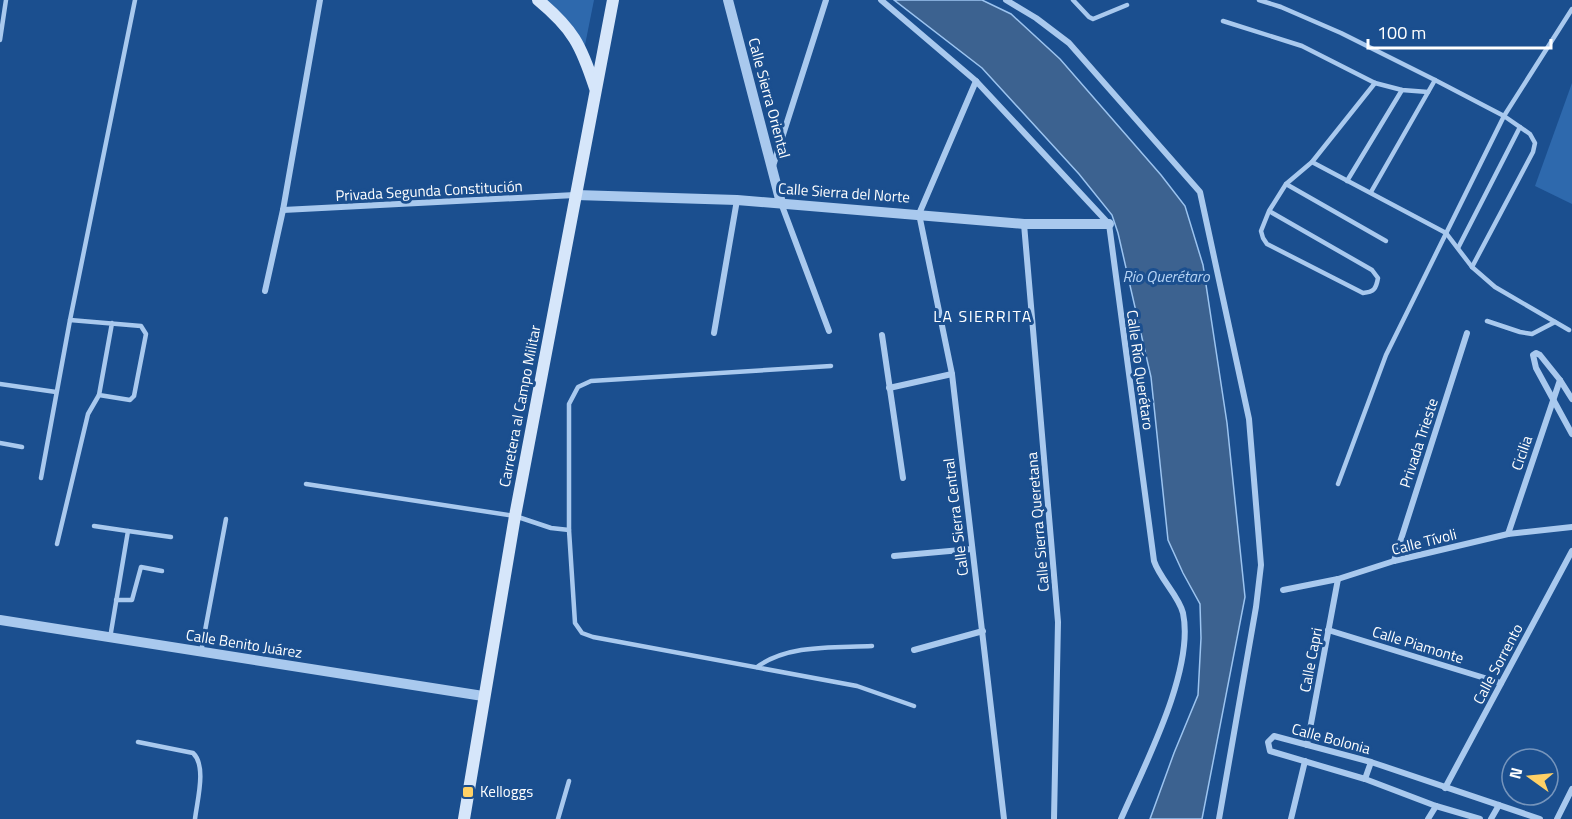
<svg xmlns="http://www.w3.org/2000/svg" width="1572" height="819" font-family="'Titillium Web',sans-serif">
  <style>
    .green { fill: #2e69ad }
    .water { fill: #3c6290; stroke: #9cc4f0; stroke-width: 1.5 }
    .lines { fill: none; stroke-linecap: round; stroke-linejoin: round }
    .service { stroke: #a9c9ee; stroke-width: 4.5 }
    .minor { stroke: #a9c9ee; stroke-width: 6 }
    .tertiary { stroke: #a9c9ee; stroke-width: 10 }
    .secondary { stroke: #d6e6fa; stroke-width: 12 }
    .poi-dot { fill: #ffd166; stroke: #1b4f8f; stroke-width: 2 }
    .labels { text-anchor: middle; stroke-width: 6; stroke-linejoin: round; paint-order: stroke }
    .street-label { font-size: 15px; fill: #fff; stroke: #1b4f8f }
    .poi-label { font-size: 15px; fill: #fff; stroke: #1b4f8f; text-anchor: start }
    .water-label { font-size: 16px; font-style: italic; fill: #b5d3f5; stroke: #1b4f8f }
    .neighbourhood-label { font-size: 16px; letter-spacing: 1.5px; fill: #fff; stroke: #1b4f8f }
  </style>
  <rect width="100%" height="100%" fill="#1b4f8f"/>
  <!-- green -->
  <g class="green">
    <polygon points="537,0 594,0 585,45"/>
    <polygon points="1572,83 1572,204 1535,186"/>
  </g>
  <!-- water -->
  <polygon class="water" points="894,0 982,0 1011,14 1060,59 1161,175 1185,206 1203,265 1227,423 1245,597 1202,819 1150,819 1174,753 1198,695 1201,638 1200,604 1183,573 1168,540 1151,377 1118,233 1112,215 1079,174 982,68"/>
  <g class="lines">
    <!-- service -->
    <g class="service">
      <polyline points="1073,0 1089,17 1093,19 1127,5"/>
      <polyline points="1259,0 1281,7 1341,33 1435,80 1504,116 1530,134 1535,143 1533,152 1472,267"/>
      <polyline points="1223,21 1302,46 1375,83 1402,90 1428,92"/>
      <polyline points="0,40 6,0"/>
      <polyline points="1312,162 1446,233 1472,267 1495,287 1569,330"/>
      <polyline points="1347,181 1402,90"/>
      <polyline points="1286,184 1386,241"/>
      <polyline points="1371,192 1435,80"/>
      <path d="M1269,211L1372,270L1378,278C1376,289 1374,292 1363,293L1267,244L1263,238L1261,231L1269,211L1286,184L1312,162L1375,83"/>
      <polyline points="1458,248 1520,127"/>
      <polyline points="70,320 141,326 146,334 134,396 130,400 99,395 112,323"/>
      <polyline points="1487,321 1520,332 1532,334 1555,322"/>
      <polyline points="0,384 56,392"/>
      <polyline points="0,443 22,447"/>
      <polyline points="41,478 70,320 135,0"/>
      <polyline points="306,484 515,516 551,528 569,530 569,404 578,387 591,381 831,366"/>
      <polyline points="1338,484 1386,355 1504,116 1572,9"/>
      <polyline points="94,526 128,531 110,638"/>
      <polyline points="569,530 575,623 582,633 593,637 857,686 914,706"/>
      <polyline points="128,531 171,537"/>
      <polyline points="57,544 88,414 99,395"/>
      <polyline points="116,600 132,600 141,567 162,571"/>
      <polyline points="201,652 226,519"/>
      <path d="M757,667C789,644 834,648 872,646"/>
      <path d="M138,742L193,753C207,766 197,801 195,819"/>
      <polyline points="558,819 569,781"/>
    </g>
    <!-- minor -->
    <g class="minor">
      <path d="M881,0L976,81L1109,224L1154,561C1160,579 1179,596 1183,613C1195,670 1144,766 1121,819"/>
      <polyline points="1006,0 1036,18 1069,43 1200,192 1249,419 1261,565 1256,607 1219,819"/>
      <polyline points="976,81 919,214 952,374 1004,819"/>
      <polyline points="773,166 826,0"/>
      <polyline points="781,203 829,331"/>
      <polyline points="283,210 575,195"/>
      <polyline points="1024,224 1058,622 1054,819"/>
      <polyline points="265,291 283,210 320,0"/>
      <polyline points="714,333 737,200"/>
      <polyline points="882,335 903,478"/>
      <polyline points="889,388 952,374"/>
      <polyline points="1572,399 1560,380 1540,355 1536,353 1533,355 1536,368 1572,434"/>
      <polyline points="1508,534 1560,380"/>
      <polyline points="894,556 972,549"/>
      <polyline points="1394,561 1467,333"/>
      <polyline points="1283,590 1338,579 1394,561 1508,534 1572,527"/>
      <polyline points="1328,630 1501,683"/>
      <polyline points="914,650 983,631"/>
      <polyline points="1307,745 1338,579"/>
      <polyline points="1365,779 1371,762"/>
      <polyline points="1445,788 1572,551"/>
      <polyline points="1291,819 1305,761"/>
      <polyline points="1428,819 1436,806"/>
      <polyline points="1480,819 1436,806 1365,779 1270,751 1268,742 1274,736 1371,762 1540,819"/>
      <polyline points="1491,819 1499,805"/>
      <polyline points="1557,819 1572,789"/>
    </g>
    <!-- tertiary -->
    <g class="tertiary">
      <polyline points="728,0 781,203"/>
      <polyline points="576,195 737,200 1024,224 1109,224"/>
      <polyline points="0,620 483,696"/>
    </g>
    <!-- secondary -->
    <g class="secondary">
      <path d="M538,0C573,29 581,45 595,88"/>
      <polyline points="464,819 515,516 613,0"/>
    </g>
  </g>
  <!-- markers -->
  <rect class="poi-dot" x="462" y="786" width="12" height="12" rx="3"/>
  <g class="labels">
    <!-- street labels -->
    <g class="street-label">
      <text transform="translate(769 98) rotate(75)" y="5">Calle Sierra Oriental</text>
      <text transform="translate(429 191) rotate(-3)" y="5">Privada Segunda Constitución</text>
      <text transform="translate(844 193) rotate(4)" y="5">Calle Sierra del Norte</text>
      <text transform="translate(1140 370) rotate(82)" y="5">Calle Río Querétaro</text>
      <text transform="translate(520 406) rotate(-79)" y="5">Carretera al Campo Militar</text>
      <text transform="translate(1419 443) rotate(-72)" y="5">Privada Trieste</text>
      <text transform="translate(1522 453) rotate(-71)" y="5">Cicilia</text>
      <text transform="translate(956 517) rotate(-97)" y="5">Calle Sierra Central</text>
      <text transform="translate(1038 522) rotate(-95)" y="5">Calle Sierra Queretana</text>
      <text transform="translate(1424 542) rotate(-14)" y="5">Calle Tívoli</text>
      <text transform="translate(244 644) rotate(9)" y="5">Calle Benito Juárez</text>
      <text transform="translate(1418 645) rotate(17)" y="5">Calle Piamonte</text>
      <text transform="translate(1311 660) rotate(-79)" y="5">Calle Capri</text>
      <text transform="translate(1498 664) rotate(-62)" y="5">Calle Sorrento</text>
      <text transform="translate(1331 739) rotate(15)" y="5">Calle Bolonia</text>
    </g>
    <!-- poi labels -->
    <g class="poi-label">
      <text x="480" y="797">Kelloggs</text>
    </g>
    <!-- water labels -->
    <g class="water-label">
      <text x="1166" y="282">Rio Querétaro</text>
    </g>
    <!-- neighbourhood labels -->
    <g class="neighbourhood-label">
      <text x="983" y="322">LA SIERRITA</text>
    </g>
  </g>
  <!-- north arrow -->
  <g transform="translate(1530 777) rotate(285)"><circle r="28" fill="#1b4f8f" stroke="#7695bc" stroke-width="1.5"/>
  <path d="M0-4.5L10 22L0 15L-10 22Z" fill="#ffd166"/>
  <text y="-9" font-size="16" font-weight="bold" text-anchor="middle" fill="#ffffff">N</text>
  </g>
  <!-- scale -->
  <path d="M1368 39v9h183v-9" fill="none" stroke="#ffffff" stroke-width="3"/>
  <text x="1377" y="39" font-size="18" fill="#ffffff" stroke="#1b4f8f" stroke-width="4.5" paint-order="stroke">100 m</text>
</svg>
